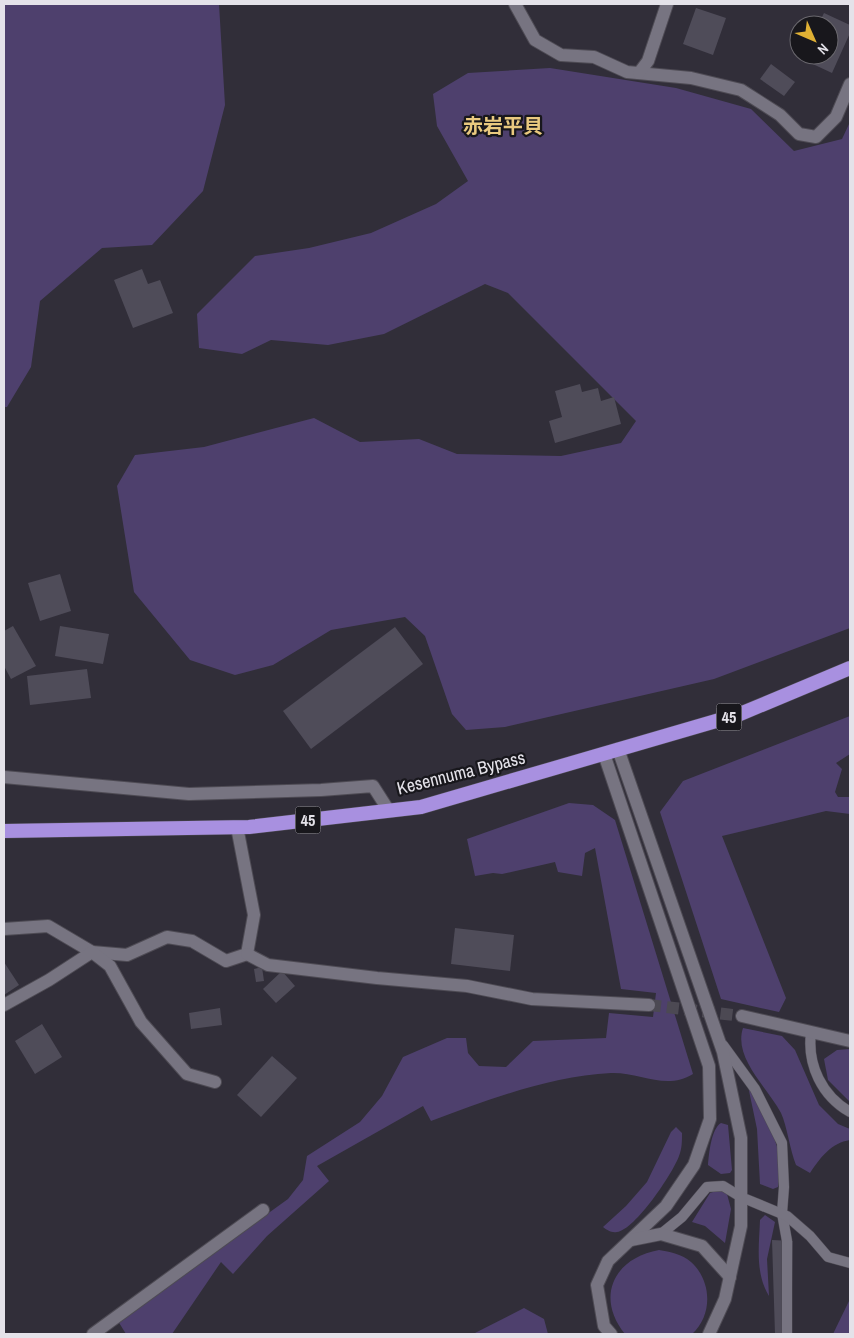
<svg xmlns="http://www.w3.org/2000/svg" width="854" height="1338" font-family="'Archivo Narrow','Noto Sans JP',sans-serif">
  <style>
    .green { fill: #4e406d }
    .building { fill: #4f4c59 }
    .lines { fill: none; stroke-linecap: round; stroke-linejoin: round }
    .minor-tunnel { stroke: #4c4953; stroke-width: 12; stroke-dasharray: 12 6; stroke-linecap: butt }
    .service-casing { stroke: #4e4b54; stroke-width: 11 }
    .minor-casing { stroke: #4e4b54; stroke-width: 14 }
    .tertiary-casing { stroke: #4e4b54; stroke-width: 14 }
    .trunk-casing { stroke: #4e4b54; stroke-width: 15 }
    .service { stroke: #777481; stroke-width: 10 }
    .minor { stroke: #777481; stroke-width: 12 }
    .tertiary { stroke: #777481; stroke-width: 12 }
    .trunk { stroke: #a890e0; stroke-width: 14 }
    .labels { text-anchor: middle; stroke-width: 4.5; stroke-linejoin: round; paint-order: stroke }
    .shield { fill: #18171c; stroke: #a7a5ac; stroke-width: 1 }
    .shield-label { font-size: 16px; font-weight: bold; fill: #e4e2e9 }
    .street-label { font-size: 18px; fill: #e4e2e9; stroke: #18171c }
    .quarter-label { font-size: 20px; font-weight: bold; fill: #e9c97f; stroke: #18171c }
  </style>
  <rect width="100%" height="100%" fill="#312e39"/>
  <!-- green -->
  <g class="green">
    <polygon points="4,4 219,4 225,105 203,191 152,245 102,248 40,301 31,367 7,407 4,407"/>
    <polygon points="550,68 676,88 751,109 794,151 842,139 850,122 850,628 714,679 505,727 466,730 452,714 425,636 405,617 331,630 273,665 235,675 190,660 134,592 117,486 135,455 204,447 314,418 360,442 419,439 457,454 561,456 621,443 636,421 508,293 485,284 384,334 328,345 271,340 242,354 199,348 197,314 255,256 309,248 371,233 436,204 468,181 437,126 433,94 468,73"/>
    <polygon points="850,716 850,754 836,763 842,769 835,792 838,797 850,797 850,814 826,811 722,836 786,998 779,1012 721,999 660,812 683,781"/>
    <path d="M569,803L593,805L615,820L693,1074C666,1091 640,1072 611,1073C549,1076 488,1100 431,1121L423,1106L317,1166L329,1181L267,1236L233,1274L221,1262L172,1334H126L118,1321L288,1199L303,1180L307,1156L360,1122L382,1096L403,1057L447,1038H466L468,1053L479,1066L506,1067L533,1041L606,1038L609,1013L653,1017L656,993L621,989L595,848L585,853L582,876L558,872L555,862L502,874L493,873L475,876L467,839Z"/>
    <path d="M743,1028L782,1036L795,1050L819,1105L838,1124L850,1129V1140C831,1143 821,1157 810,1173L796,1165C790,1150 787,1126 781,1113C768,1088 733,1058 743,1028Z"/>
    <polygon points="850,1049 850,1102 828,1080 824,1059 837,1050"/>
    <path d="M748,1086C766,1118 787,1150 778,1187L773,1189L760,1184L757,1129Z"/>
    <path d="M721,1123L728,1125L732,1170L730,1173L721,1174L708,1165C709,1154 711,1129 721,1123Z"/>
    <path d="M676,1127L682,1133C682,1141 682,1149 679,1156C673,1173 635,1230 617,1232C611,1233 607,1230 603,1227L626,1206L647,1182L671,1132Z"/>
    <polygon points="719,1190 727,1194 731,1209 725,1243 705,1226 692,1222 710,1193"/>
    <path d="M765,1215L775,1222L767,1259L769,1296C755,1273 759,1246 760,1220Z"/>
    <path d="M659,1250C670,1252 682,1254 691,1262C712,1281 713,1315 692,1334H625C595,1297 614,1258 659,1250Z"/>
    <polygon points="850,1299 850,1334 833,1334"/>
    <polygon points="524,1308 544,1319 548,1334 473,1334"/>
  </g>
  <!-- building -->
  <g class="building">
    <polygon points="696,8 726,18 713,55 683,44"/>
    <polygon points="824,13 850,25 850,33 832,73 802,59 804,55 829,55 829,25 818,25"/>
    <polygon points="771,64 795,82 784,96 760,79"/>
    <polygon points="142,269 148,284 160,280 173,313 133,328 114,280"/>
    <polygon points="580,384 582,392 598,388 601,401 614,397 621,424 555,443 549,421 562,417 555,391"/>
    <polygon points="60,574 71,611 40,621 28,583"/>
    <polygon points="13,626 36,666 11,679 4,666 4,631"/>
    <polygon points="60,626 109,634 103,664 55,656"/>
    <polygon points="395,627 423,664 311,749 283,711"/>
    <polygon points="87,669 91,698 30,705 27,676"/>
    <polygon points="455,928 514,935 510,971 451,964"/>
    <polygon points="4,962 19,985 4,995"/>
    <polygon points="262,967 264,981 256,982 254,969"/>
    <polygon points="282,971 295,986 276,1003 263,989"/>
    <polygon points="220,1008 222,1025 191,1029 189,1013"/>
    <polygon points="42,1024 62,1057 35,1074 15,1041"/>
    <polygon points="272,1056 297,1078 261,1117 237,1095"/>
    <polygon points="772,1240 793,1241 791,1334 775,1334"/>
  </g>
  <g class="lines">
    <!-- minor-tunnel -->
    <polyline class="minor-tunnel" points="649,1005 742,1016"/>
    <defs>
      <g id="service">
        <path d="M811,1033C807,1065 822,1096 850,1112"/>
        <polyline points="723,1045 755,1089 782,1143 784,1187 782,1213 787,1241 787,1334"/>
        <polyline points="661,1234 682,1217 707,1187 723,1186 741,1197 787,1216 810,1236 828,1257 850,1263"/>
      </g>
      <g id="minor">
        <polyline points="515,4 535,40 561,55 594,57 627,72 691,78 741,90 780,115 799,134 816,137 836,117 850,84"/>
        <polyline points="639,73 648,61 667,4"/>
        <polyline points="4,777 189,794 321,790 373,786 389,811"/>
        <polyline points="4,929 48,926 92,952 127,955 167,937 192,941 226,961 247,954 254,915 237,827"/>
        <polyline points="247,954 268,965 377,978 467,986 532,999 649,1005"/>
        <polyline points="4,1005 49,980 92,952 110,966 141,1022 187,1074 215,1082"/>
        <polyline points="742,1016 850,1041"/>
        <polyline points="93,1334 263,1210"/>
      </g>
      <g id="tertiary">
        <polyline points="618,749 723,1052 741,1138 741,1226 725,1299 709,1334"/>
        <polyline points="604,754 709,1066 710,1119 694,1165 666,1206 608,1261 597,1285 604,1326 611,1334"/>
        <polyline points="631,1240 661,1234 702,1246 730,1277"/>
      </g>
      <polyline id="trunk" points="4,831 249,827 421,807 740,714 850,668"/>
    </defs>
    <!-- service casing -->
    <use href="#service" class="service-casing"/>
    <!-- minor casing -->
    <use href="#minor" class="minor-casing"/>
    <!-- tertiary casing -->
    <use href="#tertiary" class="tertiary-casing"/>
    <!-- trunk casing -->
    <use href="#trunk" class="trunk-casing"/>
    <!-- service -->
    <use href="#service" class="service"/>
    <!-- minor -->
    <use href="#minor" class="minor"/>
    <!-- tertiary -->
    <use href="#tertiary" class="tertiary"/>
    <!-- trunk -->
    <use href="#trunk" class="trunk"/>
  </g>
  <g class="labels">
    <!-- shield labels -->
    <g class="shield">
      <rect x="716.5" y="703.5" width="25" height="27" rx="4"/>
      <rect x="295.5" y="806.5" width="25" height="27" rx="4"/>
    </g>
    <g class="shield-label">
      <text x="729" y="723">45</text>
      <text x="308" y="826">45</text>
    </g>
    <!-- street labels -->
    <g class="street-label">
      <text transform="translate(461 773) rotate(-14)" y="6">Kesennuma Bypass</text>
    </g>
    <!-- quarter labels -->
    <g class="quarter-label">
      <text x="503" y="133">赤岩平貝</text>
    </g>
  </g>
  <!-- border -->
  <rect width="854" height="1338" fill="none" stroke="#e4e2e9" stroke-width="10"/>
  <!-- north arrow -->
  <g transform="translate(814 40) rotate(135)"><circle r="24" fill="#18171c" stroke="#6a686e"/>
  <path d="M0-4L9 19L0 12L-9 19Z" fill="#dfb034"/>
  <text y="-8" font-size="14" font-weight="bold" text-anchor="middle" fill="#e4e2e9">N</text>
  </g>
</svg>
